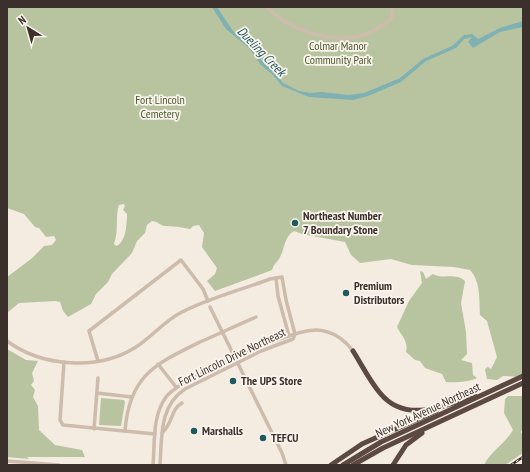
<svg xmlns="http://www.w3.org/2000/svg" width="530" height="472" font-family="'PT Sans Narrow',sans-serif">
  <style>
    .green { fill: #b8c4a0; fill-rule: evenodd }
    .water { fill: #7fb0b2 }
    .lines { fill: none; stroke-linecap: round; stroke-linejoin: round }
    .minor { stroke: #cdbbac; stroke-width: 3.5 }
    .highway { stroke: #5c4a42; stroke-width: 5 }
    .rail-casing { stroke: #3b302b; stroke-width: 2.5 }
    .rail { stroke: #fbf5ee; stroke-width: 1; stroke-dasharray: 3; stroke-linecap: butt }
    .poi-dot { fill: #1f5a5e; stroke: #fbf5ee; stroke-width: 1.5 }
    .labels { text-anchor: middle; stroke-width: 3.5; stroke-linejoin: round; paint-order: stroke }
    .park-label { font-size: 12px; fill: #4a5a2e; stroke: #fbf5ee }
    .poi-label { font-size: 12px; font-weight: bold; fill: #3b302b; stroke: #fbf5ee; text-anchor: start }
    .street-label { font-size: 12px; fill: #3b302b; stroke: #fbf5ee }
    .water-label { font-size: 13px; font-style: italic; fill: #1f5a5e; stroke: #fbf5ee }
  </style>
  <rect width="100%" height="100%" fill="#f4ebe1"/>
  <!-- green -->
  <g class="green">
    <path d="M7,7H523V377L503,376L497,380L487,379L485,369L488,367L491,369L497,357L487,321L480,315C479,300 481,282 470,270L454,267L412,265L391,259L360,263L351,255L345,242L302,234L294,231C284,237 285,248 280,257C277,264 275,261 272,270L215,291L207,281L215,274L217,268L202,247L204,233L199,225L193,226L190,229C181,227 173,226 164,226C160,225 157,221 152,221L147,225L145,233L137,241L132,253L112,274L108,282L96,294L91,304L68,317L63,311L60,302L55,301L19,303L7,313V277L31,259L44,246L52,245L56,240L54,236L46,237L39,228L35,227L24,214L7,208ZM124,204L125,206L123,210L127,214C127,223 126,243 116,246L114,244C119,231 115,215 119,205Z"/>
    <path d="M420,271L423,272L426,279L433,274C443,280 455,272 465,281L461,303L466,332L467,354L461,360L472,363L473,375L477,378C469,382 455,383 446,382L442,374L425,368L420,361L415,360L406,352C409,342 401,335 397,327L409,301L422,283Z"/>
    <polygon points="7,349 26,360 38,361 32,373 34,381 31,385 35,390 33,397 38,406 39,430 55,445 82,450 85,457 27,457 29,459 7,457"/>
    <path d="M508,396H523V428L521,432L523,436V453L505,465H484C491,451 505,444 513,430L504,413L505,399Z"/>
    <polygon points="101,398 124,400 125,402 121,426 99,425"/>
  </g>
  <!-- water -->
  <polygon class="water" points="212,7 217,7 233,31 254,48 262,61 273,70 283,83 299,91 310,93 322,92 348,95 364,93 400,78 423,59 452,46 464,35 472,34 478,39 500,28 523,21 523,27 500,32 473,48 468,42 472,37 464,39 456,48 426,61 401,82 368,96 353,100 309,97 282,86 273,75 261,65 249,48 226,29"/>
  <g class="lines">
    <!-- minor -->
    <g class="minor">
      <path d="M267,7C288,30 330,43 360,36C370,34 378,28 387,22C393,18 395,14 391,7"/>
      <polyline points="276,278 278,296 289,336"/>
      <polyline points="210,307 282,453 286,465"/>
      <path d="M7,341C42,367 99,371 136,347C152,337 164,321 182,312C209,298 241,290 270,279L282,277L286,300L295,334L293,339L261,351L185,389C159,406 162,437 160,465"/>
      <polyline points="98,361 89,331 181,260 203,289 208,301"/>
      <polyline points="64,362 60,420 63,425 155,434"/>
      <polyline points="158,364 176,387"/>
      <polyline points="97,393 132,397"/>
      <polyline points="94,429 98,378"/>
      <path d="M125,431C129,376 155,364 200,342C219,334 237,325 256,317"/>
      <path d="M162,433C174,422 170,410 182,403"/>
      <polyline points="7,461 59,465"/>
      <path d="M153,465C155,443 152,416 166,397C181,377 291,329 317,330C332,331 344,339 353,351"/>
    </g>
    <!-- highway -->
    <g class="highway">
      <path d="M353,351C362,365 369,380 380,393C405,424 444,406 475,396"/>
      <polyline points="331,465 362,444 436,411"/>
      <polyline points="343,465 381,442 523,376"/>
      <polyline points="353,465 383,448 523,383"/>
      <polyline points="393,465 406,445 422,433"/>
    </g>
    <defs>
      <polyline id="rail" points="511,465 523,457"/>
    </defs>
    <!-- rail casing -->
    <use href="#rail" class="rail-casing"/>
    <!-- rail -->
    <use href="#rail" class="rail"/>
  </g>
  <!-- markers -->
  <g class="poi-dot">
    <circle cx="295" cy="223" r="4"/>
    <circle cx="346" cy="293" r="4"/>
    <circle cx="233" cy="381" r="4"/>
    <circle cx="194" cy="431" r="4"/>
    <circle cx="263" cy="438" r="4"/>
  </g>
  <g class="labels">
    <!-- park labels -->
    <g class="park-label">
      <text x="338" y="50">Colmar Manor<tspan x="338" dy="14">Community Park</tspan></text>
      <text x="160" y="104">Fort Lincoln<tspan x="160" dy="14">Cemetery</tspan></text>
    </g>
    <!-- poi labels -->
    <g class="poi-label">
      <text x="303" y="220">Northeast Number<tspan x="303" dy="14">7 Boundary Stone</tspan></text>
      <text x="354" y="290">Premium<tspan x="354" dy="14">Distributors</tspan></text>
      <text x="241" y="385">The UPS Store</text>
      <text x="202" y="435">Marshalls</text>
      <text x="271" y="442">TEFCU</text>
    </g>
    <!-- street labels -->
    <g class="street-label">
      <text transform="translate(232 357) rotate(-26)" y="4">Fort Lincoln Drive Northeast</text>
      <text transform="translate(428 410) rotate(-25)" y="4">New York Avenue Northeast</text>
    </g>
    <!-- water labels -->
    <g class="water-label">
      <text transform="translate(262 51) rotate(46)" y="5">Dueling Creek</text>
    </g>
  </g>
  <!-- border -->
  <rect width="530" height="472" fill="none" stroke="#3b302b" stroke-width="16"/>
  <!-- north arrow -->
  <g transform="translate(28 28) rotate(323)" stroke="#fbf5ee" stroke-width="3" paint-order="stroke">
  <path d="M0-3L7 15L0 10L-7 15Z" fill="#3b302b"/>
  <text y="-6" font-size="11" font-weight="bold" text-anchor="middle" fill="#3b302b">N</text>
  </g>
</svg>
